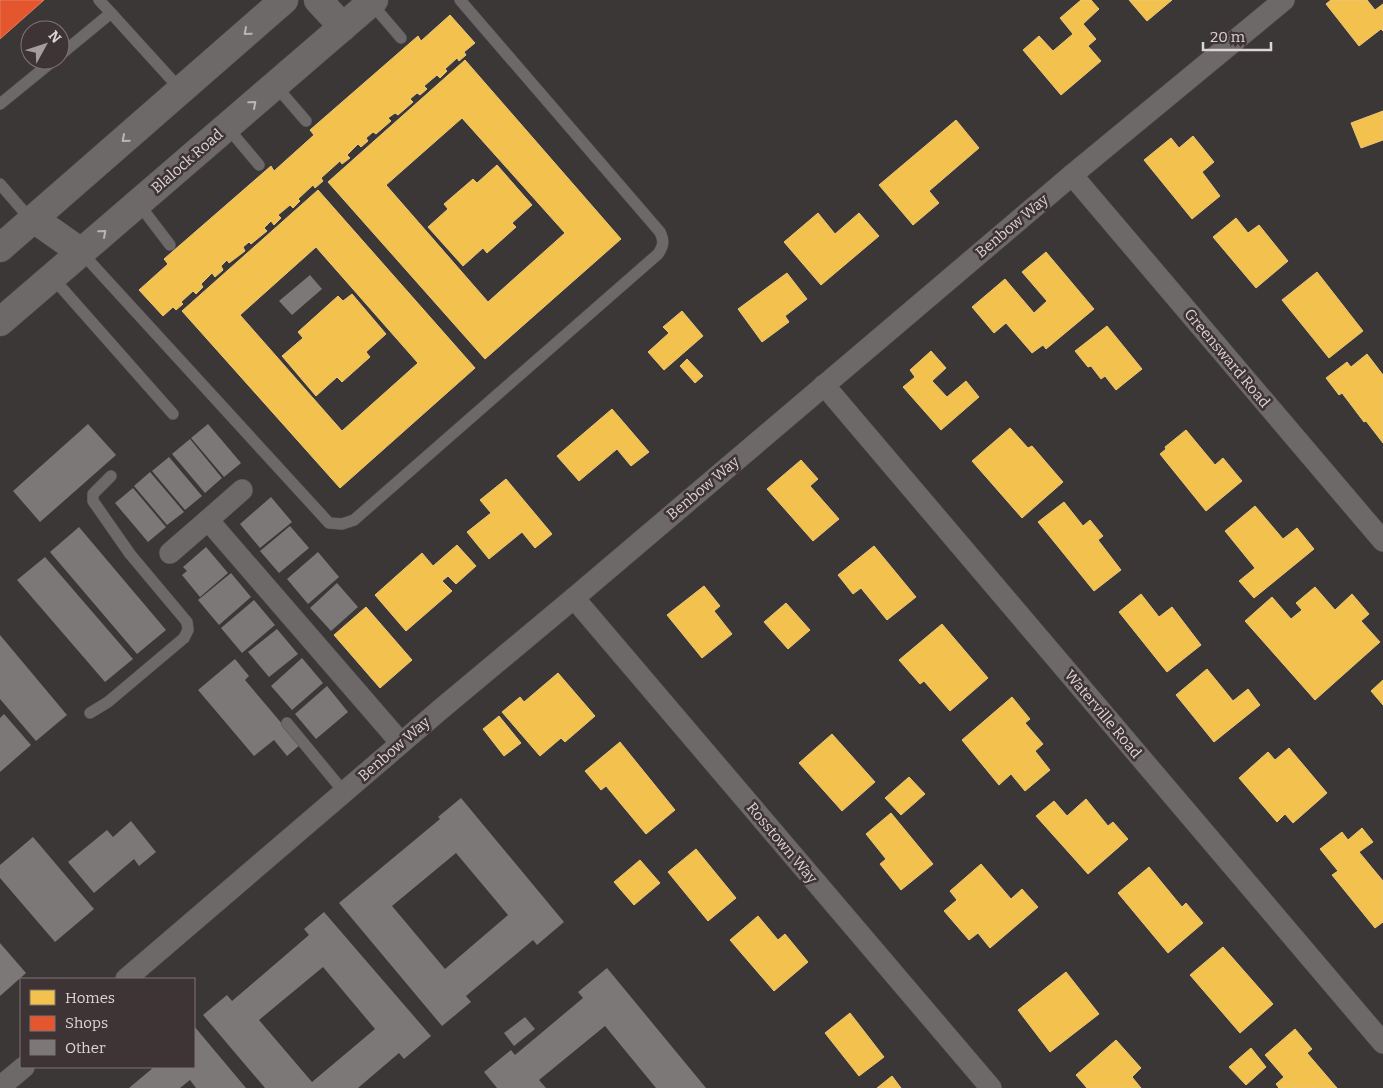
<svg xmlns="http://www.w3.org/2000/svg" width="1383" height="1088" font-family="Bitter,serif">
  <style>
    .homes { fill: #f2c14e; stroke: #ebc776; fill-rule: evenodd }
    .shops { fill: #e4572e; stroke: #e27c60 }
    .building { fill: #7d7878; fill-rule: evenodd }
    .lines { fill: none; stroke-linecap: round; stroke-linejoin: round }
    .service-casing { stroke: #585353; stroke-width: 12 }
    .minor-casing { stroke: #585353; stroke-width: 22 }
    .secondary-casing { stroke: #585353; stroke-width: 29 }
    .service { stroke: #6d6969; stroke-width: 11 }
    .minor { stroke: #6d6969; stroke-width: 21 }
    .secondary { stroke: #6d6969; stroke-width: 28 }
    .oneway { stroke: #bbb4b5 }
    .labels { text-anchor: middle; stroke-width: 5; stroke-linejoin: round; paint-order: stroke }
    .street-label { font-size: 15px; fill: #dcd4d5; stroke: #3f3435 }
  </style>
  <rect width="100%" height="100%" fill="#3c3737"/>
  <!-- homes -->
  <g class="homes">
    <polygon points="1081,0 1091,0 1099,9 1083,24 1096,39 1088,46 1101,61 1061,95 1023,50 1039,36 1053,51 1073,34 1060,18"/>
    <polygon points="1129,0 1172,0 1147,21"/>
    <polygon points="1331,0 1367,0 1375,10 1383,4 1383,31 1381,29 1359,46 1326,4"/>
    <polygon points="450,15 475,43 464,52 466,55 459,61 457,58 445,69 447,71 440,78 437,75 424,86 427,89 420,95 417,93 410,99 413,102 398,115 395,113 388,118 391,121 376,134 373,132 366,138 368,141 361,147 358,144 347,155 350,158 342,164 340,161 321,178 323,181 315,188 313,185 298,199 300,201 293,208 290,205 278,215 281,218 274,225 271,221 264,228 267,231 251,244 249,242 243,247 245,251 229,263 227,260 221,266 223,270 215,277 212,273 201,284 203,287 196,294 193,291 181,302 183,304 176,310 173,307 163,316 139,290 168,264 164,259 271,166 274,171 314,135 310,130 418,36 421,41"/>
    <path d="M465,60L621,239L485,359L328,182ZM462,118L565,233L488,302L386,185Z"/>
    <polygon points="1383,111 1383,140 1361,148 1351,123"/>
    <polygon points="956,120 979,148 929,191 939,203 913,225 879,185"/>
    <polygon points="1193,136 1214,162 1202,172 1220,196 1192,219 1144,160 1171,138 1179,148"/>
    <polygon points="497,165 532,205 512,223 516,227 487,253 483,248 463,266 428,227 448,209 444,204 473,179 477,183"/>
    <path d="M318,190L475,368L340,488L182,311ZM316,247L418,363L342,431L240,315Z"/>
    <polygon points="818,213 835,234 859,213 879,236 821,285 784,242"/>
    <polygon points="1236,218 1248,233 1259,225 1288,261 1256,288 1213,237"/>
    <polygon points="1046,252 1094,309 1046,349 1043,345 1032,353 1006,323 994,333 972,307 1005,279 1034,313 1047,301 1022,272"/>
    <polygon points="1317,272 1363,331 1329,358 1282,300"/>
    <polygon points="787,273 807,299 785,316 789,322 762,342 738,309"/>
    <polygon points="352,294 386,334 366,352 370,357 342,382 337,377 316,396 282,356 303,338 298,332 338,296 343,301"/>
    <polygon points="682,311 703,336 664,370 648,352 669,333 663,327"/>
    <polygon points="1107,326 1142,369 1116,390 1105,376 1101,379 1091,366 1088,367 1075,351"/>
    <polygon points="931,351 946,368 932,381 947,397 966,381 979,397 941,430 903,387 915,377 910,370"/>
    <polygon points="1367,354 1383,375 1383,443 1366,421 1364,422 1342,393 1339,395 1326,378 1347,362 1351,367"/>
    <polygon points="687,359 703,376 695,383 680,366"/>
    <polygon points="612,409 649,452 631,466 617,449 579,481 557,456"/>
    <polygon points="1010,428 1028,448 1032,446 1063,482 1022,518 972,461"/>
    <polygon points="1186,430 1215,465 1223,458 1242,481 1206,511 1160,454 1166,449 1165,447"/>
    <polygon points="801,460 818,479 810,486 839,519 813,541 767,489"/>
    <polygon points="506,479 552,534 535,548 522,532 489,559 467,532 491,513 480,500"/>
    <polygon points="1064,502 1083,526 1090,520 1103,536 1098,540 1121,570 1094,591 1038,522"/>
    <polygon points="1255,506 1283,539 1297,528 1314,549 1254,598 1239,581 1255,568 1225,531"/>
    <polygon points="457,545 476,566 456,584 448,576 442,581 452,591 406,631 375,595 422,553 433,566"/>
    <polygon points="874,546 916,597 887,620 861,588 853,594 838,575"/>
    <polygon points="704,586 720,606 714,611 732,634 702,658 667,615"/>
    <polygon points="1315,587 1335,610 1352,594 1369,614 1361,621 1380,642 1315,700 1245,621 1272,597 1291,619 1302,610 1296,603"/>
    <polygon points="1141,594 1159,617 1172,607 1201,645 1167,672 1119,612"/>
    <polygon points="786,603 810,630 788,649 764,622"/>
    <polygon points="366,607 412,660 380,688 334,635"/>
    <polygon points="942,624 988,678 950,711 924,681 920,684 899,660"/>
    <polygon points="1207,669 1233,701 1248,689 1260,705 1214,742 1176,695"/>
    <polygon points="558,673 595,716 565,742 561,738 540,756 502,712 520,697 524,702"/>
    <polygon points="1383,680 1383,705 1371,691"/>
    <polygon points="1012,697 1030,719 1025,723 1043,744 1035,751 1050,770 1025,791 1011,774 999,785 962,740"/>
    <polygon points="499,716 521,743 504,756 483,729"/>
    <polygon points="832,734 875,782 842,811 799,763"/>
    <polygon points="620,742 675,810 646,834 606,786 601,790 585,771"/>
    <polygon points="1289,748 1327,793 1293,823 1285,814 1277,822 1239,778 1268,752 1275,760"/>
    <polygon points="909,777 925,794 901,815 885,798"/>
    <polygon points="1086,799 1108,826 1113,822 1128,839 1088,874 1036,816 1054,801 1067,816"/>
    <polygon points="891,813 933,864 901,890 880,864 886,859 866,834"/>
    <polygon points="1362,828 1373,842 1359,852 1383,881 1383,922 1375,928 1332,875 1338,871 1320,849 1342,832 1348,840"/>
    <polygon points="696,849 736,898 708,921 668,872"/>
    <polygon points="640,860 660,883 634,905 614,882"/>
    <polygon points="981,864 1011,899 1022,889 1038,907 990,948 978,933 969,940 944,911 957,900 950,891"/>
    <polygon points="1149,867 1182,907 1186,903 1203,923 1168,953 1118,893"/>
    <polygon points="758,916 778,940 785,934 808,962 774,991 730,940"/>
    <polygon points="1223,947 1273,1004 1240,1033 1190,975"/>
    <polygon points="1066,972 1099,1014 1050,1052 1018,1010"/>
    <polygon points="850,1013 884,1057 859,1076 825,1033"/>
    <polygon points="1295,1029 1312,1049 1307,1053 1337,1088 1279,1088 1276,1084 1284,1077 1265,1055"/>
    <polygon points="1116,1040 1141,1068 1132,1077 1141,1088 1087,1088 1076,1075"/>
    <polygon points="1251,1048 1266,1067 1246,1085 1229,1067"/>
    <polygon points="892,1076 901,1088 877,1088"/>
  </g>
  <!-- shops -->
  <polygon class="shops" points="0,0 44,0 0,39"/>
  <!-- building -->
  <g class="building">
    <polygon points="310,275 322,289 292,315 279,301"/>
    <polygon points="88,424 116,455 40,522 13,491"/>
    <polygon points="208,424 241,463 224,477 191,438"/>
    <polygon points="190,439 222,478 205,493 172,454"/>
    <polygon points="169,457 202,496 185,510 152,471"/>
    <polygon points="150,472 184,512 167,525 134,486"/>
    <polygon points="133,488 166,527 148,542 115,503"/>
    <polygon points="271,497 292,522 260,548 240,524"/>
    <polygon points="290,526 309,548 279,573 260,551"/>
    <polygon points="79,527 166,630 137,654 50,552"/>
    <polygon points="206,547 228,573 200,597 182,575 187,571 183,567"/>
    <polygon points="318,552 339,577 308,604 287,579"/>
    <polygon points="45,557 133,659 105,682 17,580"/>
    <polygon points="231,573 251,597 219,625 198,600"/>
    <polygon points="337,583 358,607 331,631 310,608"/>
    <polygon points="254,600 275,625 242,653 221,628"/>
    <polygon points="277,629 298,654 269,677 248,652"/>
    <polygon points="0,635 67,715 36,741 0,699"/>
    <polygon points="302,658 323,683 292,710 271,686"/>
    <polygon points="235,659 249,676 245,680 300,745 287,756 274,740 254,756 198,690"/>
    <polygon points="327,686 348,712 316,739 295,714"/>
    <polygon points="4,714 31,745 0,772 0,718"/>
    <path d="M461,798L564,922L537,945L533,940L466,996L471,1002L442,1026L339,903L440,819L438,817ZM456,853L508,915L445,969L392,906Z"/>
    <polygon points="131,821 156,852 139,866 134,859 94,893 68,862 107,830 113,837"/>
    <polygon points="33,837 94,909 55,942 0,878 0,865"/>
    <path d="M324,912L431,1036L404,1059L399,1053L358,1088H265L203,1015L227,995L232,1001L309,935L304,929ZM323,967L375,1029L312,1082L259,1020Z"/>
    <polygon points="0,943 26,973 0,996"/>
    <polygon points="607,968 706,1088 656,1088 605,1026 539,1080 546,1088 497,1088 484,1072 511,1050 515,1055 583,998 578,992"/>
    <polygon points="525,1017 535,1029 514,1046 504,1033"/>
    <polygon points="194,1026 246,1088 196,1088 190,1080 180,1088 129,1088 154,1067 194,1067"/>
  </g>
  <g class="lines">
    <defs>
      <g id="service">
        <polyline points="99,0 111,13"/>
        <polyline points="371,3 401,38"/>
        <polyline points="60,55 111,13 181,90"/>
        <polyline points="275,85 306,121"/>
        <polyline points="0,104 54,60"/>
        <polyline points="227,127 259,165"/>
        <polyline points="0,184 32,221"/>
        <polyline points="138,203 170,245"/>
        <path d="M81,252L329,523L342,524L354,520L658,254C664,245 664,241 660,232L460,0"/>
        <polyline points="52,277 173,414"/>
        <polyline points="90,713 108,702 184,638 188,630 187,622 130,554 93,501 93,494 111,476"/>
        <polyline points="287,723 344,792"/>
      </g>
      <g id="minor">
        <polyline points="1072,175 1383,541"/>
        <polyline points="824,385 1383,1043"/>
        <polyline points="242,490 208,520 401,743"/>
        <polyline points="170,553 208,520"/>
        <polyline points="574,598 991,1088"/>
        <polyline points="126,979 441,709 574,598 1072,175 1284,0"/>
        <polyline points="0,1087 24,1067"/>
      </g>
      <g id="secondary">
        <polyline points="318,0 343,27"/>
        <polyline points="34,219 81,252"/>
        <polyline points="0,248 284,0"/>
        <polyline points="0,322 374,0"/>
      </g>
    </defs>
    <!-- service casing -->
    <use href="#service" class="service-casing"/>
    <!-- minor casing -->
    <use href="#minor" class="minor-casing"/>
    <!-- secondary casing -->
    <use href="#secondary" class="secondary-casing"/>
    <!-- service -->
    <use href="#service" class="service"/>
    <!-- minor -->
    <use href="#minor" class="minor"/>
    <!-- secondary -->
    <use href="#secondary" class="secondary"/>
  </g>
  <!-- one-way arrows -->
  <defs><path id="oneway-chevron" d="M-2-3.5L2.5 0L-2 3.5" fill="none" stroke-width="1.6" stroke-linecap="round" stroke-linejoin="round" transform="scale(1.25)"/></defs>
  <g class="oneway">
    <use href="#oneway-chevron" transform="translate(247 32) rotate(139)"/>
    <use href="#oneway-chevron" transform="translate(253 104) rotate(-41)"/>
    <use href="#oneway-chevron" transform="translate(125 139) rotate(139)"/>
    <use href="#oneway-chevron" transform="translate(103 233) rotate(-41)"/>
  </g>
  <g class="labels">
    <!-- street labels -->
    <g class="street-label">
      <text transform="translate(187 161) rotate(-41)" y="5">Blalock Road</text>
      <text transform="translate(1012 226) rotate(-40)" y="5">Benbow Way</text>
      <text transform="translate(1227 358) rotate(50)" y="5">Greensward Road</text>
      <text transform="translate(703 488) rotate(-40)" y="5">Benbow Way</text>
      <text transform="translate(1103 714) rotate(50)" y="5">Waterville Road</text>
      <text transform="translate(394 749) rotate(-41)" y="5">Benbow Way</text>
      <text transform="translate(782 843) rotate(50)" y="5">Rosstown Way</text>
    </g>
  </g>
  <!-- legend -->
  <rect x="20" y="978" width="175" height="90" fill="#3f3435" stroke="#7e7475"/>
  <rect x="30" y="990" width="25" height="15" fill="#f2c14e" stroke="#7e7475"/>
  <text x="65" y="1003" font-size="15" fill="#dcd4d5">Homes</text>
  <rect x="30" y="1016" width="25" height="15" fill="#e4572e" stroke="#7e7475"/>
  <text x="65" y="1028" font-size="15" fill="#dcd4d5">Shops</text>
  <rect x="30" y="1040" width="25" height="15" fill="#7d7878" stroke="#7e7475"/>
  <text x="65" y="1053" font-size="15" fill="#dcd4d5">Other</text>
  <!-- north arrow -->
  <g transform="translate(45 45) rotate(50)"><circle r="24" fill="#3f3435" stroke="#7e7475"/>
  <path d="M0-4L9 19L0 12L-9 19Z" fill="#a49d9e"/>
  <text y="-8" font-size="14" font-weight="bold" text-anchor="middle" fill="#dcd4d5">N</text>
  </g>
  <!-- scale -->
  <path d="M1203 42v8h68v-8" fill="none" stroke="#dcd4d5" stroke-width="2.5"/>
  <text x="1210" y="42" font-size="15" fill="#dcd4d5" stroke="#3f3435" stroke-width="4" paint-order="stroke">20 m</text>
</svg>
